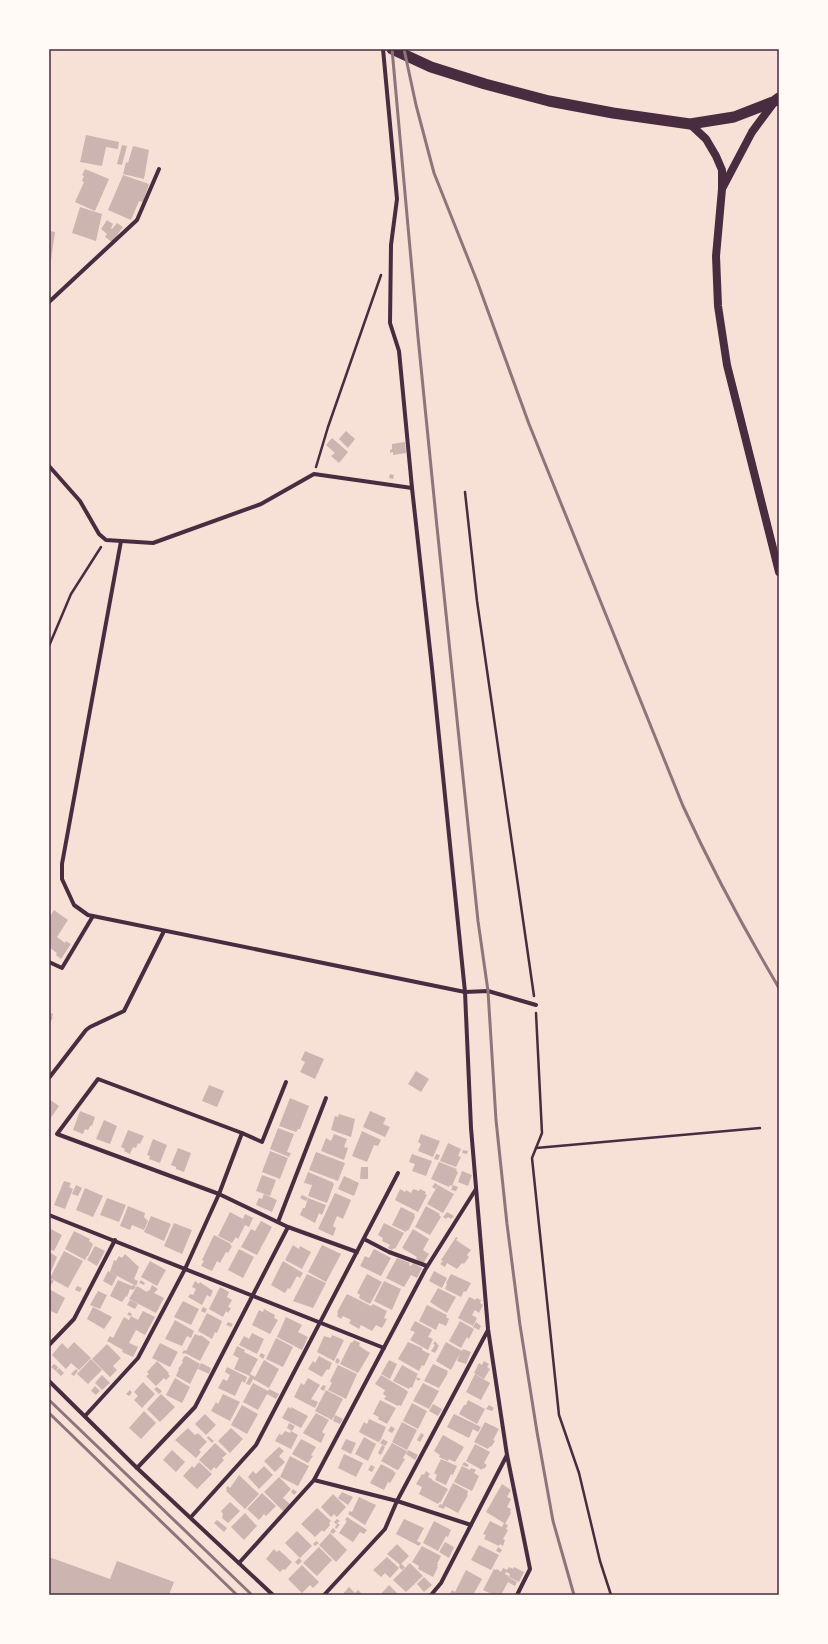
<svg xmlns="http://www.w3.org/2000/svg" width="828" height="1644" font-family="'Asap Condensed',sans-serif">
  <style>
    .building { fill: #ccb4b1 }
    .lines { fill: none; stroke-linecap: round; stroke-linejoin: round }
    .path { stroke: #4a2c40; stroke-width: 2.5 }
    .minor { stroke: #4a2c40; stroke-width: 4 }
    .secondary { stroke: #4a2c40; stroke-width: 8 }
    .trunk { stroke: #4a2c40; stroke-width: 11 }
    .rail { stroke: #8f747c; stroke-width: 3 }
    .neatline { fill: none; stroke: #4a2c40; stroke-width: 1.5 }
  </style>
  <rect width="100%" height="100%" fill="#f7e1d7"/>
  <!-- building -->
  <g class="building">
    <polygon points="86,135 119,142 118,149 106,147 102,166 80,162"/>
    <polygon points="122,145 127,146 122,165 117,164"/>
    <polygon points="133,146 149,150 144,179 123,174 126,162 128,163"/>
    <polygon points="85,169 109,179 95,211 75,202 84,182 82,181 84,176 82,175"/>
    <polygon points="123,175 149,184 143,202 139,201 131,220 108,210"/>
    <polygon points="80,207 102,214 96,241 72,233"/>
    <polygon points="107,220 113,224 111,228 112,229 117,223 123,227 112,242 105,237 107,234 101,229"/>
    <polygon points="49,231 55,232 50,267 49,267"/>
    <polygon points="346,431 355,439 348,448 339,439"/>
    <polygon points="332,438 348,452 339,463 331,456 335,453 326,445"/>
    <polygon points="405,442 406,453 393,455 393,452 390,453 390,450 392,449 392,444"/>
    <polygon points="390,474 394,475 393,479 389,478"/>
    <polygon points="54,910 68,920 57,937 65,943 66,941 71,944 61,959 56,955 57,953 49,947 49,918"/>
    <polygon points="49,1012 53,1014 52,1017 53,1017 49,1025"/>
    <polygon points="305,1051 324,1059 315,1079 300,1072 305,1062 301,1060"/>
    <polygon points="416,1071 429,1079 421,1092 408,1084"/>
    <polygon points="209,1085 224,1091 217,1107 202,1101"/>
    <polygon points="290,1098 309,1106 300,1129 298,1129 296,1132 279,1126"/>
    <polygon points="49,1099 59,1106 50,1119 49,1118"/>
    <polygon points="80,1111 95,1117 92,1126 91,1125 88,1130 85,1129 83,1134 73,1130"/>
    <polygon points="370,1111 386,1118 383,1124 390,1127 385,1137 363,1127"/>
    <polygon points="339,1114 355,1119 351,1137 331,1130 335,1116 338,1117"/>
    <polygon points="104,1120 117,1126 110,1144 96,1139"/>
    <polygon points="278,1128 294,1134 287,1152 291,1153 289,1157 270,1149"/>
    <polygon points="128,1130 144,1136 140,1144 138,1143 136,1148 133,1147 130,1154 124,1151 125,1149 121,1147"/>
    <polygon points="362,1131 381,1140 378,1146 374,1145 367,1162 352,1156"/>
    <polygon points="334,1134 347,1139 344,1147 348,1148 344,1160 321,1151 326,1138 331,1141"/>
    <polygon points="421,1134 440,1141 433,1157 418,1151 421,1144 418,1142"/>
    <polygon points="153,1139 167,1145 160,1163 149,1159 150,1156 147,1155"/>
    <polygon points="448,1143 461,1149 458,1156 461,1157 456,1167 440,1161"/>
    <polygon points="178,1148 191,1153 184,1172 176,1169 176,1167 171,1165"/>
    <polygon points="463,1150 468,1151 467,1154 462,1153"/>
    <polygon points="270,1151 288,1158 280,1179 262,1172"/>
    <polygon points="316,1152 345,1163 338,1181 309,1170"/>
    <polygon points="412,1154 432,1161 426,1176 412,1171 415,1164 409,1162"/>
    <polygon points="436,1154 440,1155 438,1160 434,1159"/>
    <polygon points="439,1162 457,1169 456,1171 458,1172 452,1186 450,1185 449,1187 431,1179"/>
    <polygon points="361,1167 368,1167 368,1179 360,1179"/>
    <polygon points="462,1171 472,1175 468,1186 458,1182"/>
    <polygon points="308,1172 332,1182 334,1184 327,1203 308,1196 312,1185 304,1183"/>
    <polygon points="262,1175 276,1180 270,1196 256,1191"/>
    <polygon points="344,1176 359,1183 354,1196 338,1189"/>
    <polygon points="64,1181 71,1183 69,1187 73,1189 65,1209 54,1205"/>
    <polygon points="435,1183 438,1185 435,1189 432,1187"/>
    <polygon points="76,1185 82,1188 78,1196 72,1194"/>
    <polygon points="438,1185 454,1194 443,1213 427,1204"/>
    <polygon points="453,1185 458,1187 456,1191 451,1190"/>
    <polygon points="85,1188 103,1196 93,1217 76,1210"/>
    <polygon points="400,1189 405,1192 406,1190 411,1193 413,1189 419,1191 420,1189 426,1192 425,1194 427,1195 418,1212 395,1200"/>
    <polygon points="335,1193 351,1200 343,1219 337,1216 333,1226 336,1228 333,1236 318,1229"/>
    <polygon points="264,1194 277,1200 272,1212 256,1205 259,1198 262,1199"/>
    <polygon points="302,1195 308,1198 306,1201 300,1198"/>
    <polygon points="107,1198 126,1205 119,1222 100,1215"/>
    <polygon points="308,1198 326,1205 322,1215 319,1213 315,1223 300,1215 303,1208 305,1208"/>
    <polygon points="128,1206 145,1213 144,1217 148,1221 144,1230 132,1225 130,1230 120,1226"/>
    <polygon points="426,1206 440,1214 439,1215 441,1217 430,1235 415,1227"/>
    <polygon points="401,1207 415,1214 414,1216 415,1217 408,1231 406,1230 406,1232 392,1225"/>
    <polygon points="230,1212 243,1219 245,1214 253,1218 249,1227 245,1225 238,1239 236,1237 232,1243 218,1236"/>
    <polygon points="447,1212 454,1216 451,1219 448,1217 446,1219 443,1217"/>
    <polygon points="151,1216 171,1224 164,1241 144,1232"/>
    <polygon points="261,1221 272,1227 257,1255 241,1247 251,1229 255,1231"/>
    <polygon points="174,1223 192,1230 182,1254 164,1246"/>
    <polygon points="384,1223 404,1233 395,1249 394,1248 392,1250 388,1248 390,1245 382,1241 383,1238 378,1235"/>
    <polygon points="49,1228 62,1235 54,1251 49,1249"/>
    <polygon points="413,1229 429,1239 423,1250 429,1254 423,1264 416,1259 417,1257 402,1248"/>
    <polygon points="74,1231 90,1239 89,1241 93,1244 88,1256 87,1256 85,1260 65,1249"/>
    <polygon points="214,1235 231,1244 230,1245 232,1246 228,1253 226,1252 220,1263 217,1261 212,1271 201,1266 204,1261 202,1260"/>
    <polygon points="456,1237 458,1238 456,1240 471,1250 467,1255 469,1257 464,1264 462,1263 457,1269 447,1263 445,1267 440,1264 443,1261 441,1260"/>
    <polygon points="293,1245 299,1249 300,1246 311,1252 302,1269 285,1260"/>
    <polygon points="322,1245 341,1254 326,1282 308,1272"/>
    <polygon points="95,1246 105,1251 97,1266 87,1260"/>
    <polygon points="239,1249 254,1257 243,1278 228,1270"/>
    <polygon points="374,1249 391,1258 381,1276 360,1266 365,1256 369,1258"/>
    <polygon points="64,1251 83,1261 68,1288 50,1278"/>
    <polygon points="51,1253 57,1257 49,1276 49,1257"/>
    <polygon points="125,1254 139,1267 134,1279 138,1281 136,1286 110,1272 114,1260 116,1261 119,1256 122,1258"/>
    <polygon points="397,1258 410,1263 409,1265 411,1266 413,1263 422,1268 417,1278 411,1275 404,1287 386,1278"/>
    <polygon points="150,1261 166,1270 157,1286 141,1277"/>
    <polygon points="283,1261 303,1273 300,1278 297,1276 290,1289 288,1288 285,1293 271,1285"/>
    <polygon points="108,1271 117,1276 112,1286 103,1281"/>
    <polygon points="434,1271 447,1278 442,1288 429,1281"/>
    <polygon points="307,1274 326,1283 313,1308 293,1301"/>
    <polygon points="367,1274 382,1282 370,1304 359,1298 360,1295 357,1293"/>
    <polygon points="451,1274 471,1283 466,1292 464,1291 461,1297 445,1289 447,1284 446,1283"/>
    <polygon points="51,1279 54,1281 49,1287 49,1283"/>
    <polygon points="118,1280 132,1286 133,1285 136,1287 133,1290 130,1289 127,1297 126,1296 122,1302 110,1296"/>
    <polygon points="141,1280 145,1283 144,1285 139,1283"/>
    <polygon points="195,1281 199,1284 200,1282 213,1291 210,1297 207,1295 202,1305 188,1297 190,1294 193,1295 196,1289 192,1287"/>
    <polygon points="384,1281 401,1289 392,1310 374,1301"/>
    <polygon points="152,1285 158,1289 154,1293 164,1298 156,1313 129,1299 137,1286 147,1292 148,1290 149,1291"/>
    <polygon points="77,1286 82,1288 80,1292 75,1290"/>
    <polygon points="220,1287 229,1292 227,1297 232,1300 228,1307 231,1308 228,1313 226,1311 223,1317 209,1309"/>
    <polygon points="438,1288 456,1297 447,1313 430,1302"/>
    <polygon points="49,1289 65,1298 57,1314 49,1310"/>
    <polygon points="98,1291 107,1295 100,1309 90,1305"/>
    <polygon points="347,1294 371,1306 373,1304 387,1311 384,1318 387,1319 382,1328 376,1325 372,1331 361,1325 363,1321 359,1329 349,1323 351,1320 343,1316 341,1319 337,1316 338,1313 337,1312"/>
    <polygon points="469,1297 476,1300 476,1298 481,1300 480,1303 483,1305 479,1313 475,1310 472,1315 477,1318 473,1326 458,1318"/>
    <polygon points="130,1300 138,1304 135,1309 127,1305"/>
    <polygon points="183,1301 199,1309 191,1325 174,1317"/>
    <polygon points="427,1305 447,1315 446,1317 449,1319 446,1326 439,1323 436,1330 419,1321"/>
    <polygon points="93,1307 112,1317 104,1329 87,1319"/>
    <polygon points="203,1307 207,1309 205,1313 201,1311"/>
    <polygon points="264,1309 275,1315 274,1318 278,1320 270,1334 252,1325 259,1310 263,1312"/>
    <polygon points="143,1311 155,1317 145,1335 136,1330 129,1343 138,1347 133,1357 122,1352 123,1350 107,1341 110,1336 113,1338 124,1317 129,1320 131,1316 127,1315 129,1312 132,1314 131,1316 138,1320"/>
    <polygon points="207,1313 222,1321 217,1333 215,1332 212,1339 198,1331"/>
    <polygon points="286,1317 302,1325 298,1332 308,1337 302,1350 277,1337"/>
    <polygon points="175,1320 194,1331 191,1338 187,1336 182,1346 165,1339"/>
    <polygon points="415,1321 432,1330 428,1337 433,1339 428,1350 410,1340 415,1332 410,1330"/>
    <polygon points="460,1321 474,1329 469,1339 467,1337 461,1348 449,1341"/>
    <polygon points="228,1322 233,1324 231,1327 226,1325"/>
    <polygon points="476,1322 481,1326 479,1330 473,1327"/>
    <polygon points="252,1333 264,1339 257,1354 239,1345 244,1336 249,1339"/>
    <polygon points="195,1334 200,1336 201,1335 210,1342 200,1361 185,1353 184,1354 182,1353 184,1350 186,1351"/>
    <polygon points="332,1335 344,1340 334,1361 317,1352 324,1336 331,1338"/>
    <polygon points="276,1338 293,1347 283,1367 266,1359"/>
    <polygon points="354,1340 360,1343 359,1346 370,1353 358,1373 340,1364 351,1342 352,1343"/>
    <polygon points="435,1341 439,1346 435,1353 431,1351 435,1345 433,1344"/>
    <polygon points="74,1342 91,1358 79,1370 71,1363 66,1369 52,1355 62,1343 68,1349"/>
    <polygon points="408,1342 422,1348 422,1350 430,1354 424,1366 422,1365 419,1371 398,1359"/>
    <polygon points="446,1342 462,1351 463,1349 471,1352 466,1364 457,1361 460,1353 451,1370 436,1361"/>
    <polygon points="160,1343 178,1352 170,1367 152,1358"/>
    <polygon points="107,1344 121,1358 113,1366 117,1370 110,1377 92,1359"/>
    <polygon points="237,1346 245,1350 244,1352 258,1359 250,1374 255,1377 264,1360 279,1369 269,1388 253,1379 250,1385 246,1384 250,1376 234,1369 239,1358 233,1355"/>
    <polygon points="261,1353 265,1355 263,1359 259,1356"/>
    <polygon points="186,1356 200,1364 190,1384 176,1376 179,1369 178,1369 183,1362 182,1361 184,1357"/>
    <polygon points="319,1356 332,1363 329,1370 327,1369 322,1377 308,1369 313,1361 315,1363"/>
    <polygon points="337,1358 340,1360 338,1364 335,1362"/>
    <polygon points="91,1359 102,1370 88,1384 77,1374"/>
    <polygon points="389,1360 397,1364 390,1379 381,1374"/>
    <polygon points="157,1361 169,1373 168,1374 170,1376 166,1380 164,1378 156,1386 146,1376 149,1374 147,1372"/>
    <polygon points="484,1361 489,1364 487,1367 490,1369 484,1379 474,1373 479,1363 482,1365"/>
    <polygon points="201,1363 211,1368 209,1374 198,1369"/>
    <polygon points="54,1364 58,1367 56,1371 51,1367"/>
    <polygon points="433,1364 448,1371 447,1373 448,1373 439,1388 424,1381"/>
    <polygon points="338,1365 357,1374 346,1399 328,1390 332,1383 330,1381"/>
    <polygon points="402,1365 418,1374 416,1377 421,1379 418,1381 416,1378 412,1388 410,1387 409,1389 393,1381"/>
    <polygon points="227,1367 247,1377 245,1383 242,1381 235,1396 218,1388 223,1379 227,1381 230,1375 225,1372"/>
    <polygon points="59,1368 64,1373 61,1376 56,1371"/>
    <polygon points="76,1369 78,1371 74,1376 71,1374"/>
    <polygon points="475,1374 490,1383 481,1400 466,1392"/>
    <polygon points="102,1375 110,1383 102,1390 95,1383"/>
    <polygon points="381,1375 406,1390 408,1392 401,1406 399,1405 398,1406 384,1399 386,1396 383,1394 385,1390 375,1384"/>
    <polygon points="175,1378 190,1387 182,1403 166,1395"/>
    <polygon points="308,1378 320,1385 311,1399 318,1402 315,1408 294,1397 301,1383 304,1385"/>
    <polygon points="143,1382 155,1394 142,1408 134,1400 138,1396 134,1392"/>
    <polygon points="253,1383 268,1391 269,1389 279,1394 276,1399 267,1394 258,1410 243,1402"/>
    <polygon points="423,1383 439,1391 429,1409 413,1401"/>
    <polygon points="323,1385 326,1386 324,1391 320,1389"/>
    <polygon points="95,1386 100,1391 96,1395 91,1391"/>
    <polygon points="157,1387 162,1391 159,1394 154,1389"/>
    <polygon points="130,1390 132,1393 129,1396 126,1394"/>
    <polygon points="326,1390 343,1399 332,1420 315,1411"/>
    <polygon points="161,1394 175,1407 160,1422 147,1409"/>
    <polygon points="223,1394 240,1402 230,1421 211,1411 216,1402 218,1404"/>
    <polygon points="380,1400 396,1408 387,1424 378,1419 379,1417 373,1414"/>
    <polygon points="468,1400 485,1409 477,1424 459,1414 464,1405 466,1405"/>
    <polygon points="412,1403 427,1411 418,1429 403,1421"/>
    <polygon points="433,1404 442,1409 438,1416 429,1411"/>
    <polygon points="242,1405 258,1414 247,1434 231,1425"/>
    <polygon points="489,1405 494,1408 492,1411 486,1409"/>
    <polygon points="288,1407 291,1409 291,1407 308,1416 301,1428 282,1418"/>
    <polygon points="144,1411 156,1423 141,1439 129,1428"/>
    <polygon points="316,1413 329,1420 322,1432 325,1434 321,1443 303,1433"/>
    <polygon points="205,1414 216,1425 206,1435 195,1424"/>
    <polygon points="454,1414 481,1427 478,1432 473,1429 469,1438 447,1427"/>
    <polygon points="335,1415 343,1419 340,1424 333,1421"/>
    <polygon points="369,1419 386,1427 380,1441 378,1442 359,1432 364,1422 367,1424"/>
    <polygon points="402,1422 417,1430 407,1450 392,1442"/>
    <polygon points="485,1422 499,1429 493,1440 495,1441 491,1447 490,1446 488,1449 474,1442"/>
    <polygon points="289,1423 295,1426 292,1431 287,1428"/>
    <polygon points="391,1426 395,1429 392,1433 388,1431"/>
    <polygon points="188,1428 195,1435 198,1433 207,1442 199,1450 201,1452 196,1458 175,1440"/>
    <polygon points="231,1428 243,1439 230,1453 218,1441"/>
    <polygon points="285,1431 290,1433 291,1431 298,1435 291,1449 275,1441 279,1434 282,1435"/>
    <polygon points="421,1433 424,1435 420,1442 417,1440"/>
    <polygon points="443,1435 464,1447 455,1462 449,1459 448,1461 439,1457 440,1455 434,1451"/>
    <polygon points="208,1436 214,1441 212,1443 207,1438"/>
    <polygon points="364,1437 376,1444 368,1461 355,1454"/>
    <polygon points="301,1439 316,1447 311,1455 313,1456 308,1463 292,1454"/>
    <polygon points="346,1439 356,1443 351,1454 341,1449"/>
    <polygon points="383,1439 388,1442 385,1446 380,1443"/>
    <polygon points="215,1443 227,1454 222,1458 224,1460 216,1469 214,1467 211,1471 199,1460"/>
    <polygon points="392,1443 407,1451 403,1458 405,1459 399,1469 397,1470 381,1461"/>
    <polygon points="475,1444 490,1452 484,1463 487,1465 484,1469 482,1468 482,1470 466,1461"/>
    <polygon points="382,1445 385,1447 381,1455 378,1453"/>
    <polygon points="279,1447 284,1451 279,1456 285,1462 275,1472 264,1461"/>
    <polygon points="172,1450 185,1462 176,1472 163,1460"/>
    <polygon points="408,1450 418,1455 415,1460 406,1454"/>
    <polygon points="344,1454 363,1463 356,1477 338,1468"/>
    <polygon points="290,1456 309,1466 298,1486 280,1477"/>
    <polygon points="441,1459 457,1466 453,1475 451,1474 446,1485 435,1480 437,1475 434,1473"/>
    <polygon points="199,1462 212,1474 197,1489 183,1476 192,1466 194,1468"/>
    <polygon points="464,1462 469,1465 467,1467 462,1465"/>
    <polygon points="381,1464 394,1471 394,1472 396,1473 390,1483 388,1482 384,1490 370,1483"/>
    <polygon points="371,1465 375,1467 372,1472 368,1470"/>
    <polygon points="264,1466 273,1475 259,1489 248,1477 253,1471 256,1474"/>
    <polygon points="462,1466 470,1470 471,1468 476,1470 474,1473 479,1476 472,1491 454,1482"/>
    <polygon points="426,1471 430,1474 428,1477 432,1479 432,1480 448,1489 440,1503 439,1502 438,1504 419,1494 422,1487 416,1484 422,1474 424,1475"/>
    <polygon points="239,1475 259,1494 245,1509 226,1491 227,1490 226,1488 228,1486 230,1488"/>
    <polygon points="279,1477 291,1489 283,1498 290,1504 283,1511 264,1492"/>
    <polygon points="453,1483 468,1491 467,1495 468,1495 458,1513 445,1506 444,1509 438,1507 440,1504 442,1505"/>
    <polygon points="502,1484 511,1490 507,1497 511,1499 507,1507 511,1509 510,1512 511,1513 505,1524 508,1525 506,1529 508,1530 503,1539 505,1540 503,1546 500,1544 499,1546 484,1539 486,1535 483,1534 490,1521 502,1527 504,1523 486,1512"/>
    <polygon points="293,1489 297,1492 294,1495 291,1492"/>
    <polygon points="342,1492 353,1497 348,1505 338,1498"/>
    <polygon points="262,1493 276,1506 266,1516 264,1514 259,1520 247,1509"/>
    <polygon points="333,1494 346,1507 337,1517 334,1514 331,1517 321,1507"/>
    <polygon points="359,1497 376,1505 365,1525 348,1514 350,1511 352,1512"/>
    <polygon points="230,1502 240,1511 228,1523 222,1518 223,1514 221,1511"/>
    <polygon points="317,1508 331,1521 329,1523 330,1525 324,1532 322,1530 315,1537 301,1524"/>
    <polygon points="245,1513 257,1526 244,1540 231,1527"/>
    <polygon points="347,1517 367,1530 364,1534 360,1532 353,1542 339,1533 347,1521 345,1520"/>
    <polygon points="337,1519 340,1521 337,1523 340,1525 336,1529 335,1527 337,1525 334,1522"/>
    <polygon points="404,1519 424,1528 417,1541 421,1543 419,1546 396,1534"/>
    <polygon points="217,1520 227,1528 224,1532 214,1523"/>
    <polygon points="434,1521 451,1530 448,1537 446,1536 438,1551 423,1543"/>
    <polygon points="333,1528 336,1531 333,1534 330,1532"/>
    <polygon points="297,1531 312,1546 300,1558 285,1543"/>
    <polygon points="330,1533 347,1550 336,1562 319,1545"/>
    <polygon points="316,1541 319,1543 315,1546 313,1544"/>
    <polygon points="445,1542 454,1547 449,1558 439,1552"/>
    <polygon points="397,1544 409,1556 401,1564 405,1567 402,1570 399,1567 400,1565 399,1564 387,1554"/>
    <polygon points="479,1545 499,1555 491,1570 471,1560"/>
    <polygon points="422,1546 441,1556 437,1564 438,1564 437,1567 438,1567 433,1577 418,1569 419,1566 412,1562"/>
    <polygon points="319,1547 332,1560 317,1576 303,1563"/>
    <polygon points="498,1547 502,1550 500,1553 496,1551"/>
    <polygon points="274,1549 277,1552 279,1550 292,1562 285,1570 283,1569 280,1572 266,1559"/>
    <polygon points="49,1557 110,1579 117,1561 174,1582 169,1595 49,1595"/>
    <polygon points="387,1557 399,1568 390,1578 385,1573 381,1577 373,1570"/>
    <polygon points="299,1558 302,1561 298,1565 295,1562"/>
    <polygon points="410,1563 423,1576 406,1592 393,1580"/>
    <polygon points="302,1565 319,1582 313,1588 310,1585 302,1593 288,1579"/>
    <polygon points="509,1567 513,1569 514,1567 524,1572 519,1582 509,1577 510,1574 506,1572 505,1574 509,1576 508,1577 517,1582 515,1586 508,1582 501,1595 494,1595 483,1590 494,1569 496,1570 497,1569 501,1572 503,1568 507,1570"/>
    <polygon points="466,1570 482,1579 473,1595 449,1595 452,1590 455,1592"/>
    <polygon points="424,1577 432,1585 424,1592 417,1584"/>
    <polygon points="389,1585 399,1595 380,1595"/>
    <polygon points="349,1587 357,1595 342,1595"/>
    <polygon points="358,1590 363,1595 358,1595 355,1593"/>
  </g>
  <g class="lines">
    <!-- path -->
    <g class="path">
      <polyline points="316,467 328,427 381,275"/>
      <polyline points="465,492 477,601 534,996"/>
      <polyline points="49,646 71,594 101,547"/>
      <polyline points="536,1013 542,1133 532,1158 559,1415 579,1473 600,1561 611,1595"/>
      <polyline points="536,1148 760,1128"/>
    </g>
    <!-- minor -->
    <g class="minor">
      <polyline points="383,49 397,199 391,245 390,323 399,351 412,488 432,668 465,992 471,1128 488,1329 507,1455 530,1569 517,1595"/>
      <polyline points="49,302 137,220 159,169"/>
      <polyline points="49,466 80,501 99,534 106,540 153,543 261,504 314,474 412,488"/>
      <polyline points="121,541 62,864 62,879 74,905 88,915 465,992 488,991 536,1005"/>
      <polyline points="49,962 62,968 93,916"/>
      <polyline points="49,1078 86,1030 90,1027 124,1011 164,931"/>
      <polyline points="242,1133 262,1142 286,1082"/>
      <polyline points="49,1215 384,1348"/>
      <polyline points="278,1222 326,1098"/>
      <polyline points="364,1239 389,1252 427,1266"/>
      <polyline points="49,1345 74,1319 115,1240"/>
      <polyline points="49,1381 137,1468 273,1595"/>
      <polyline points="85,1416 138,1358 185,1269 219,1194 242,1133 98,1079 57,1134 219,1194 288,1227 357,1252"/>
      <polyline points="137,1468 195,1407 288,1227"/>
      <polyline points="314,1480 397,1501 471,1525"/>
      <polyline points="191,1517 256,1445 398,1173"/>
      <polyline points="239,1563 314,1480 425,1270 476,1189"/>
      <polyline points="324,1595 385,1529 397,1501 488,1330"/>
      <polyline points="431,1595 441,1583 507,1455"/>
    </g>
    <!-- secondary -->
    <g class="secondary">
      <polyline points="690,124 706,139 716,156 722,170 722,189 716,256 718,306 727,365 779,572"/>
      <polyline points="723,187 752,132 775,101"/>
    </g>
    <!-- trunk -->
    <polyline class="trunk" points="392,49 431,67 485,84 549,101 613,113 690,124 734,117 775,101 779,98"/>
    <!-- rail -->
    <g class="rail">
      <polyline points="392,49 418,337 437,527 478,921 488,991 496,1120 507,1224 520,1325 537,1432 553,1521 574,1595"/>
      <path d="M404,49L416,105L434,173L477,281L529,424L683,806C712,869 744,929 779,988"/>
      <polyline points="49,1400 252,1595"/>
      <polyline points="49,1413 237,1595"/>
    </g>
  </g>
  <!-- border -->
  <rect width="828" height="1644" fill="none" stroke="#fffaf5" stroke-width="100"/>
  <rect x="50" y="50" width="728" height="1544" class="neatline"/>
</svg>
